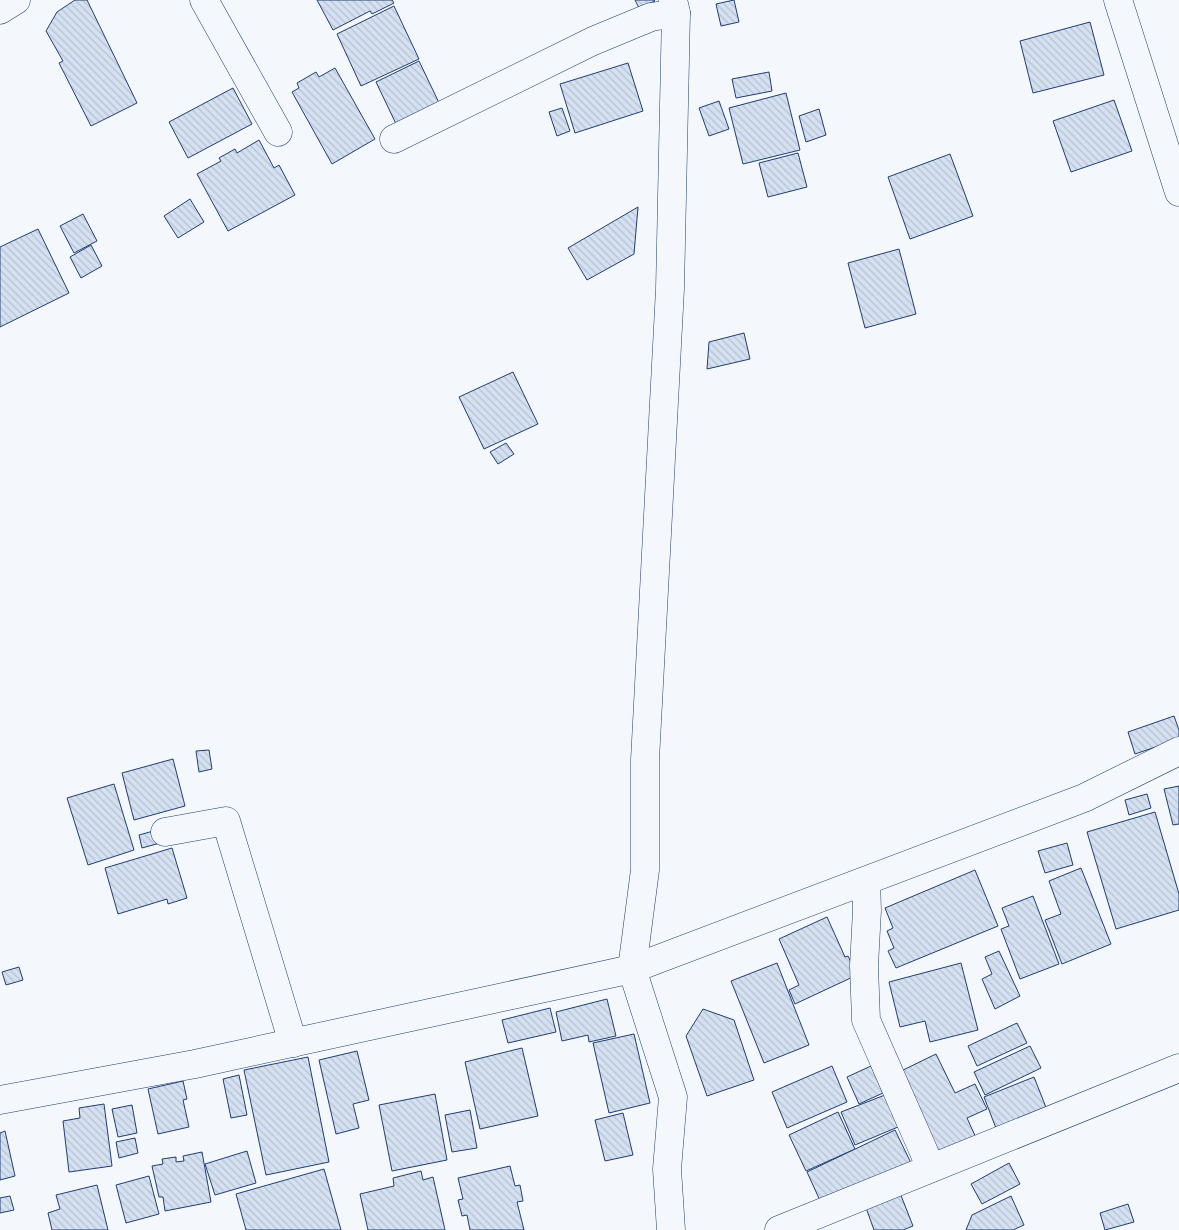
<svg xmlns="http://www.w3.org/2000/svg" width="1179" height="1230" font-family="'PT Sans Narrow',sans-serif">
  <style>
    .building { fill: url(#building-back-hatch); stroke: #1d3f73 }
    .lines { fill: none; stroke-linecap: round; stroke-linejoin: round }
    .minor-casing { stroke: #1d3f73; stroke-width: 29 }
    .minor { stroke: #f4f7fb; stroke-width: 28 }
  </style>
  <defs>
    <pattern id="building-back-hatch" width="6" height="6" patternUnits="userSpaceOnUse" patternTransform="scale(1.25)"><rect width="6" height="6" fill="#d5e0f0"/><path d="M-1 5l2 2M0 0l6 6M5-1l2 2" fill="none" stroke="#b6c1d1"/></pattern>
  </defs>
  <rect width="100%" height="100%" fill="#f4f7fb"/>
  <!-- building -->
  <g class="building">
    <polygon points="75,0 87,0 137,103 91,126 59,63 63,61 46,31 57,12"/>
    <polygon points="317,0 392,0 394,3 372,14 370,11 333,30"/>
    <polygon points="635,0 654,0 655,1 639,8"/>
    <polygon points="734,0 739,22 721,26 716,4"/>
    <polygon points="394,6 419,59 361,86 337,34"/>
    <polygon points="1090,22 1104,75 1033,93 1020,41"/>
    <polygon points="419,61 441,107 398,128 376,82"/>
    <polygon points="628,63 643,111 575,133 560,84"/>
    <polygon points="335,68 375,139 332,164 292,92 299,88 297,83 316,72 319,77"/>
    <polygon points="769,72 772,91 736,98 732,79"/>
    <polygon points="233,88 252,124 188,158 169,122"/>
    <polygon points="786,93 800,150 743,164 729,108"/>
    <polygon points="1114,100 1132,151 1071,172 1053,121"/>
    <polygon points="719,101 729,129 709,136 699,108"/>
    <polygon points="562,108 570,131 557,136 549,112"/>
    <polygon points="819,109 826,135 806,142 799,116"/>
    <polygon points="259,140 274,168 279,165 295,195 228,231 197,174 221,161 219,158 235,149 237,153"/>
    <polygon points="798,153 807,187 768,197 759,163"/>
    <polygon points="950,154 973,216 910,239 888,177"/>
    <polygon points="190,199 204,222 178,238 164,216"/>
    <polygon points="638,207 634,254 587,280 568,248"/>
    <polygon points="83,214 97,241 74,253 60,226"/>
    <polygon points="38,229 69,293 0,327 0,247"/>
    <polygon points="91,245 102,266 81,278 70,257"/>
    <polygon points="899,249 916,314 865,328 848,263"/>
    <polygon points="744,333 750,359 707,369 709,342"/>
    <polygon points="513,372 538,424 484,449 459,397"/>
    <polygon points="506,443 514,454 498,464 490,452"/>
    <polygon points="1174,716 1179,730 1179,739 1135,754 1128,732"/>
    <polygon points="209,750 212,769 199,772 196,751"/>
    <polygon points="173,759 185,806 134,820 122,773"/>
    <polygon points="114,784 134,850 88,865 67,798"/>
    <polygon points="1179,786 1179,824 1173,825 1164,789"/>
    <polygon points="1147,794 1151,808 1129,815 1125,800"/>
    <polygon points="1155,812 1179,894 1179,910 1116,929 1087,832"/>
    <polygon points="157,830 160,843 142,848 139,835"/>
    <polygon points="1067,843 1073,865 1045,873 1038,851"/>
    <polygon points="172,848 187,898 168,904 167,899 118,914 105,868"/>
    <polygon points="1081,868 1111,944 1062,964 1045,920 1061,914 1049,881"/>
    <polygon points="975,870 998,926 896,968 888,951 894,948 887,931 893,928 885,908"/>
    <polygon points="1033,896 1059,964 1020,979 1001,929 1009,926 1002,908"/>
    <polygon points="827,917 845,957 848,956 857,975 795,1004 789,990 799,985 779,939"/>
    <polygon points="999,951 1020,996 995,1009 982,979 992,974 985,957"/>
    <polygon points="777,963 809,1045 764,1063 731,981"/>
    <polygon points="961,963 978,1030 930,1042 925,1021 900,1027 889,982"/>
    <polygon points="19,967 23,980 6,985 2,972"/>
    <polygon points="607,999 616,1036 589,1042 588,1035 562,1041 556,1012"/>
    <polygon points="550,1008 556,1032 508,1043 502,1020"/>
    <polygon points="703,1009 734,1020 754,1080 707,1096 686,1036"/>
    <polygon points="1017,1023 1027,1043 977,1066 968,1046"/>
    <polygon points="634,1034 650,1103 609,1113 593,1043"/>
    <polygon points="1030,1046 1041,1068 985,1095 974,1072"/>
    <polygon points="522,1048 538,1116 480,1129 465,1062"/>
    <polygon points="357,1051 369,1100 353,1104 359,1128 336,1134 319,1060"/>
    <polygon points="936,1054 955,1093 975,1084 987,1109 967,1118 977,1140 938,1159 897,1073"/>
    <polygon points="308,1057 329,1162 266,1175 244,1070"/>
    <polygon points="832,1066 847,1102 787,1128 772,1092"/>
    <polygon points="871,1066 883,1093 859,1104 847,1077"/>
    <polygon points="239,1075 247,1115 231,1118 223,1079"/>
    <polygon points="1034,1077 1049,1115 999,1136 984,1097"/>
    <polygon points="183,1081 187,1099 183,1100 189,1127 158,1134 148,1089"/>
    <polygon points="435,1094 447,1160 392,1171 379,1105"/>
    <polygon points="885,1095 898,1127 855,1145 841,1112"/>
    <polygon points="104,1104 112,1166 69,1172 63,1121 80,1118 79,1108"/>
    <polygon points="132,1105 137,1133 118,1137 112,1109"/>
    <polygon points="470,1110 477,1148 452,1152 445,1115"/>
    <polygon points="838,1112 855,1149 806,1171 789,1135"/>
    <polygon points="623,1113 633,1155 605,1161 595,1120"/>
    <polygon points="895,1130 911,1163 822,1205 807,1172"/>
    <polygon points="5,1131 15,1176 0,1180 0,1133"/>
    <polygon points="135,1138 138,1153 119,1158 116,1142"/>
    <polygon points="247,1151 256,1183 215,1195 205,1164"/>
    <polygon points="202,1152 211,1202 165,1211 163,1197 159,1197 152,1166 163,1164 162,1159 176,1157 176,1162 184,1161 183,1156"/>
    <polygon points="1009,1163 1020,1184 982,1204 971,1184"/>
    <polygon points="510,1166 515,1186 520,1185 523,1201 517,1202 524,1230 470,1230 467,1215 462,1216 458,1200 463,1199 458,1178"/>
    <polygon points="324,1169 341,1230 246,1230 236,1194"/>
    <polygon points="421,1171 423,1180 433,1177 445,1230 368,1230 360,1194 394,1186 393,1178"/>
    <polygon points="149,1176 159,1214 126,1223 116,1185"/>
    <polygon points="97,1185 108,1230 52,1230 48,1213 60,1209 56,1195"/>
    <polygon points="900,1193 913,1226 903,1230 874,1230 865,1205"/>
    <polygon points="10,1196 14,1210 0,1213 0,1198"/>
    <polygon points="1011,1196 1024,1225 1013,1230 966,1230 972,1215"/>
    <polygon points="1128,1204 1134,1222 1105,1230 1100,1213"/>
  </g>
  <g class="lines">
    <defs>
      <g id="minor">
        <polyline points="204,0 278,132"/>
        <polyline points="1118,0 1179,192"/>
        <polyline points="0,10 16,0"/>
        <polyline points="394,139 593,41 651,17 676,13"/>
        <polyline points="165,832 226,821 293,1043"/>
        <polyline points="866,881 867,910 864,966 866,1020 931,1168"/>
        <polyline points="0,1100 195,1064 632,969 1084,798 1179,751"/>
        <polyline points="671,1230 667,1169 673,1097 632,969 645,870 645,760 670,289 676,13 673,0"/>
        <polyline points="779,1230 1179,1068"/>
      </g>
    </defs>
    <!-- minor casing -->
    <use href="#minor" class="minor-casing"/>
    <!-- minor -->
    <use href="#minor" class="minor"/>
  </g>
</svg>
